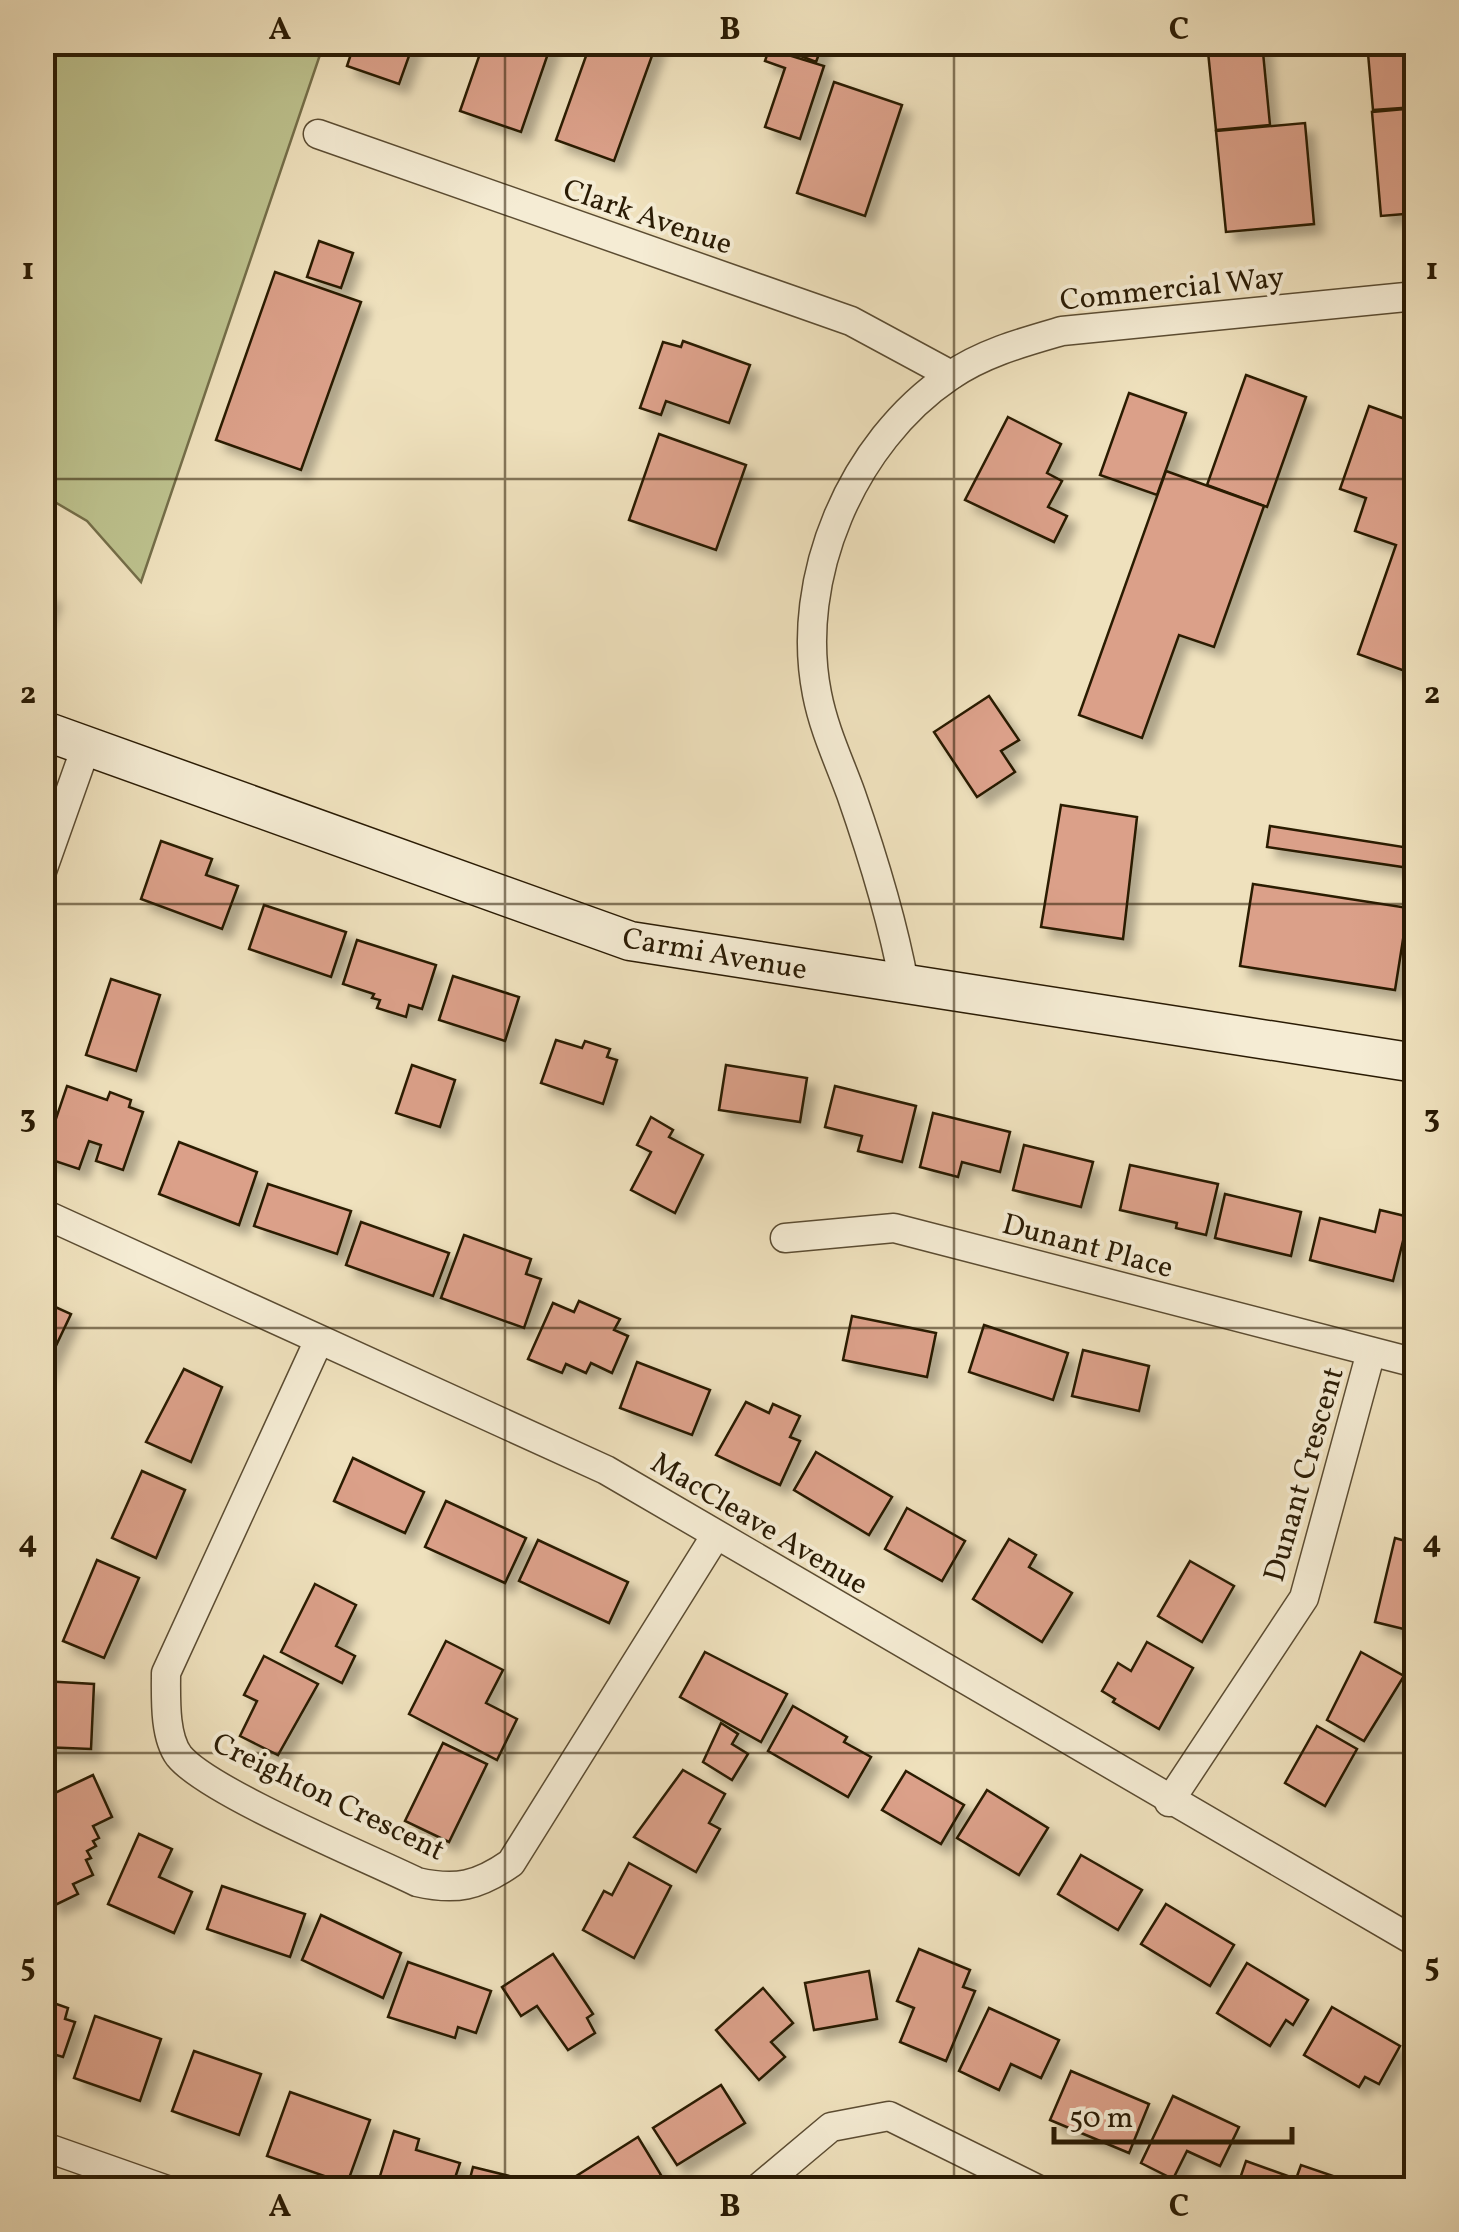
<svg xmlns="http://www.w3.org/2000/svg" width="1459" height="2232" font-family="Vollkorn,serif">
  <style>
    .green { fill: #bdc28e; stroke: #746e49; stroke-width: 2.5 }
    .building { fill: #dba089; stroke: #2a1b04; stroke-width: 2.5; filter: url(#shadow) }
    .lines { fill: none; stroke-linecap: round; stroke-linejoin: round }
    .street-casing { stroke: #5b4c32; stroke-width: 31 }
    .secondary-casing { stroke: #2a1b04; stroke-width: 41 }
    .street { stroke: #f5ecd4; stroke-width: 28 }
    .secondary { stroke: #f5ecd4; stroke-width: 38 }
    .grid { fill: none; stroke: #2a1b04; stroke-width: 2.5; stroke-opacity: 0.55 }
    .labels { text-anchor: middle; stroke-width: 8; stroke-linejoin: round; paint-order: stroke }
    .street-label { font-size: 30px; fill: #2a1b04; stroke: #f5ecd4 }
    .neatline { fill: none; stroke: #2a1b04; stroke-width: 4 }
    .grid-label { font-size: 32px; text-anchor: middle; font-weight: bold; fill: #2a1b04 }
  </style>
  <defs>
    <filter id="shadow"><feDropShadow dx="9" dy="9" stdDeviation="5" flood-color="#0004"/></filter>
  </defs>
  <rect width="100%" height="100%" fill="#efe1bd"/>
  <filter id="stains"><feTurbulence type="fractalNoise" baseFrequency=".002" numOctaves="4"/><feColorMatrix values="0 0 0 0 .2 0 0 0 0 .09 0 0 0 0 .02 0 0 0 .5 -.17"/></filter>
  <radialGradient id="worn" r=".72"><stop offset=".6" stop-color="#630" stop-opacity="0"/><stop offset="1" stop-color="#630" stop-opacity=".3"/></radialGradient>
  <!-- green -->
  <polygon class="green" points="43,42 324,43 141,582 87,521 43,495"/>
  <!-- building -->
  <g class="building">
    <polygon points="355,42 414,42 399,84 347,66"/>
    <polygon points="484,42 552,42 521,132 460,111"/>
    <polygon points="591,42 657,42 614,161 556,140"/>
    <polygon points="766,42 820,42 823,43 816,62"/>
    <polygon points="1207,42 1262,42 1270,125 1216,130"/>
    <polygon points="1367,42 1416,42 1416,107 1373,110"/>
    <polygon points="769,49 824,66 800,139 765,127 785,68 765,61"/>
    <polygon points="834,82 902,105 865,216 797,193"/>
    <polygon points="1416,108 1416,213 1381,216 1372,112"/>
    <polygon points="1305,123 1314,224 1226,232 1216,131"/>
    <polygon points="319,241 353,253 341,288 307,277"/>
    <polygon points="275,272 361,302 301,470 216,440"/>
    <polygon points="683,341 750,365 729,423 666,401 661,415 640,408 663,342 681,347"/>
    <polygon points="1246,375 1306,397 1267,507 1207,485"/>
    <polygon points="1129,393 1186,413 1157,495 1100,475"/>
    <polygon points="1369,406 1416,423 1416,675 1358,654 1396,545 1355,531 1366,498 1340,489"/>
    <polygon points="1008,417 1061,444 1047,473 1062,481 1048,507 1067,516 1054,542 965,500"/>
    <polygon points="659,434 746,465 716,550 629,520"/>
    <polygon points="1166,471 1264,506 1214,647 1179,635 1142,738 1079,715"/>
    <polygon points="42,592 52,596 42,621"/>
    <polygon points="989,696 1019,740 1001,751 1015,772 977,797 934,732"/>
    <polygon points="1061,805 1137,817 1123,939 1041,927"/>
    <polygon points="1270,826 1416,849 1416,869 1267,847"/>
    <polygon points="161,841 212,859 206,875 238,886 222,929 141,899"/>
    <polygon points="1253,884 1408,908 1395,990 1240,966"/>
    <polygon points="264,905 346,932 331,977 249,949"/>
    <polygon points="357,940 436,965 422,1009 409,1005 406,1017 377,1008 380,1000 372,998 374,994 343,984"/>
    <polygon points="453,976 519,997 505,1041 439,1020"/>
    <polygon points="111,979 160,995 136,1071 86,1055"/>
    <polygon points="556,1040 582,1048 585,1041 610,1049 607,1057 617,1060 603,1104 541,1083"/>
    <polygon points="412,1065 455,1080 440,1127 396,1113"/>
    <polygon points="726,1065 807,1078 800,1122 719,1110"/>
    <polygon points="67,1086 107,1100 110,1092 131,1100 129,1107 143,1112 123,1170 96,1161 101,1145 89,1141 79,1169 43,1157"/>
    <polygon points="835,1086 916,1106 902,1162 858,1151 862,1136 825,1127"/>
    <polygon points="933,1113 1010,1132 1000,1172 962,1162 958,1177 920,1167"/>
    <polygon points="651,1117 673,1130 669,1137 703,1155 675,1213 631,1190 651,1152 637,1145"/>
    <polygon points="179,1142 257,1172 239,1225 159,1194"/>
    <polygon points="1024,1145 1093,1162 1081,1207 1013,1190"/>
    <polygon points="1130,1165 1218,1184 1206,1235 1176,1228 1177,1223 1120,1210"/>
    <polygon points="268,1184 351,1211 337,1254 254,1226"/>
    <polygon points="1225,1194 1301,1212 1291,1256 1215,1238"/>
    <polygon points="1380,1210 1409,1217 1393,1281 1310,1260 1320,1218 1375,1232"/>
    <polygon points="361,1222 449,1253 433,1296 346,1265"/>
    <polygon points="464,1235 531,1259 526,1274 541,1279 524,1328 441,1298"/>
    <polygon points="42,1301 71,1314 43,1373 42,1372"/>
    <polygon points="579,1301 620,1319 614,1330 628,1336 612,1373 591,1363 586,1373 566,1364 562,1373 528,1359 553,1303 574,1312"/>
    <polygon points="852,1316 936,1333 927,1377 843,1360"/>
    <polygon points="984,1325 1068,1353 1053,1400 969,1372"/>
    <polygon points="1083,1350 1149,1366 1139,1411 1072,1396"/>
    <polygon points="637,1362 710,1390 692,1435 620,1408"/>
    <polygon points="184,1369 222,1387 191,1462 146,1442"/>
    <polygon points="746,1402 769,1413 773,1404 800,1416 790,1437 800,1441 780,1485 716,1455"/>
    <polygon points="816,1452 892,1497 869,1535 794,1490"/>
    <polygon points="353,1458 424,1492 405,1533 334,1501"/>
    <polygon points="142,1471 185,1490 156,1558 112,1538"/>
    <polygon points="446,1501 526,1538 505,1583 425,1547"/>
    <polygon points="907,1508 965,1541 942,1581 885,1549"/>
    <polygon points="1395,1538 1416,1544 1416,1632 1375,1622"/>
    <polygon points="1009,1539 1036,1555 1029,1567 1072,1593 1042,1642 973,1599"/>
    <polygon points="538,1540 628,1582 609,1623 519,1581"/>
    <polygon points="97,1560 139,1578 104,1658 63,1641"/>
    <polygon points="1190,1561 1234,1586 1202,1642 1158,1616"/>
    <polygon points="315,1584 356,1605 336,1646 355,1656 342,1683 281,1652"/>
    <polygon points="446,1641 503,1670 486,1703 517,1719 497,1760 409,1714"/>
    <polygon points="1147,1642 1193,1668 1159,1729 1113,1702 1115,1699 1102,1691 1118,1663 1131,1671"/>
    <polygon points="705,1652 787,1694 761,1742 680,1697"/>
    <polygon points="1361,1652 1404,1676 1364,1741 1327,1720"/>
    <polygon points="264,1656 318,1684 278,1755 240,1736 257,1701 244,1695"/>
    <polygon points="42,1681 94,1684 91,1749 42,1747"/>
    <polygon points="793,1706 847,1737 844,1742 871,1757 848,1797 768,1751"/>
    <polygon points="721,1723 738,1734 732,1744 748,1754 732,1780 703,1762"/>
    <polygon points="1317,1726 1357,1749 1325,1806 1285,1783"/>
    <polygon points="443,1743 487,1764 449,1842 405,1821"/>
    <polygon points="683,1770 725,1794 709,1823 720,1829 696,1872 634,1837"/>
    <polygon points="906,1771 964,1805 941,1844 882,1810"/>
    <polygon points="93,1775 112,1817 93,1826 99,1838 93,1841 96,1846 87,1851 91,1858 86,1860 93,1875 73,1884 78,1894 53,1906 42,1885 42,1872 52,1868 42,1848 42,1799"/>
    <polygon points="987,1790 1048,1828 1019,1875 957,1838"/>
    <polygon points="139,1834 172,1849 159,1877 192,1892 174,1933 108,1904"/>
    <polygon points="1081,1855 1142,1890 1118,1930 1058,1894"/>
    <polygon points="629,1863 671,1886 634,1958 583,1930 604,1891 612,1895"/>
    <polygon points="222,1886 305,1914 290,1957 207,1929"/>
    <polygon points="1166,1904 1234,1945 1210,1986 1141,1944"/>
    <polygon points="321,1915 401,1953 383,1998 302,1960"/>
    <polygon points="919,1949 970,1970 963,1987 975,1991 946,2061 900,2042 914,2008 897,2001"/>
    <polygon points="553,1954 593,2014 587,2018 595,2033 568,2050 537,2006 521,2016 502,1987"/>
    <polygon points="408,1962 491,1991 476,2033 458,2027 455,2038 388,2017"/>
    <polygon points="1247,1963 1308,2000 1293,2025 1286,2020 1270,2046 1217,2013"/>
    <polygon points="869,1971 877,2019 814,2030 805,1983"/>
    <polygon points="763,1988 793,2023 771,2042 785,2057 759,2080 716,2030"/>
    <polygon points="42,1999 68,2008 65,2019 75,2022 63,2057 53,2054 48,2069 42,2067"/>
    <polygon points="1332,2007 1400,2046 1379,2084 1365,2077 1359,2087 1304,2055"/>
    <polygon points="989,2008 1059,2040 1041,2078 1011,2064 999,2090 959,2071"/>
    <polygon points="95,2016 161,2039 140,2101 74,2078"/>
    <polygon points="194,2051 261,2074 239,2135 172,2111"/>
    <polygon points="1071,2071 1149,2104 1129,2153 1050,2120"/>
    <polygon points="721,2085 745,2123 677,2165 653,2128"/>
    <polygon points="290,2092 370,2120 347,2184 267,2156"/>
    <polygon points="1173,2096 1239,2127 1220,2166 1187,2151 1173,2179 1141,2163"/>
    <polygon points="394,2131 419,2139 416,2150 460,2163 451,2190 376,2189"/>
    <polygon points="638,2137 661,2175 638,2190 575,2190 570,2180"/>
    <polygon points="1246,2161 1296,2179 1301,2165 1339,2178 1335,2190 1236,2190"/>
    <polygon points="473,2167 554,2187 554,2190 467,2190"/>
  </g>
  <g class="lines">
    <defs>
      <g id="street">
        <polyline points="318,134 851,321 951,375"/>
        <polyline points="42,871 86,747"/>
        <path d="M904,983C892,918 873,857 851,794C839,761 824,730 817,694C794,578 852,442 950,376C983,353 1024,342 1062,331L1416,296"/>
        <polyline points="42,1213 606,1470 1416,1942"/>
        <polyline points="785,1238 894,1228 1416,1363"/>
        <path d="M319,1340L166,1673C166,1697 164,1736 179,1756C208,1792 368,1858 417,1882C456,1891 478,1886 511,1863L716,1535"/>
        <polyline points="1169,1802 1304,1598 1371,1352"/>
        <polyline points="42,2146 167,2190"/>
        <polyline points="756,2190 831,2127 889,2116 1039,2190"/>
      </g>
      <polyline id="secondary" points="42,730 630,941 1416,1063"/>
    </defs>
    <!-- street casing -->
    <use href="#street" class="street-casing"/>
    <!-- secondary casing -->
    <use href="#secondary" class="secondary-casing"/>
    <!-- street -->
    <use href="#street" class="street"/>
    <!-- secondary -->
    <use href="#secondary" class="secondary"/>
  </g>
  <!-- grid -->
  <path class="grid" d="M505,42V2190M954,42V2190M42,479H1416M42,904H1416M42,1328H1416M42,1753H1416"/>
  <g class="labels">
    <!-- street labels -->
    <g class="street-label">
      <text transform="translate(648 216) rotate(19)" y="10">Clark Avenue</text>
      <text transform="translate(1172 288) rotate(-6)" y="10">Commercial Way</text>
      <text transform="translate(715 953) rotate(10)" y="10">Carmi Avenue</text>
      <text transform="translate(1088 1245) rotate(15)" y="10">Dunant Place</text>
      <text transform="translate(1303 1474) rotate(-74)" y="10">Dunant Crescent</text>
      <text transform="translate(760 1523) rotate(31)" y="10">MacCleave Avenue</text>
      <text transform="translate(329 1796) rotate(26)" y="10">Creighton Crescent</text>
    </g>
  </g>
  <!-- margin -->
  <rect width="1459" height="2232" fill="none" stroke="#efe1bd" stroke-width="110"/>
  <!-- scale -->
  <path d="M1054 2127v15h238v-15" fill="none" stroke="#2a1b04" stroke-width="5"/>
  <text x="1069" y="2127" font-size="30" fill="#2a1b04" stroke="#f5ecd4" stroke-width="8" paint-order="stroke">50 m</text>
  <rect x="55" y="55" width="1349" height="2122" class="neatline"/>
  <g class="grid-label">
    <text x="280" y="39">A</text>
    <text x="730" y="39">B</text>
    <text x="1179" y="39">C</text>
    <text x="28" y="279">1</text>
    <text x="1432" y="279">1</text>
    <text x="28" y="703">2</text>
    <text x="1432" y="703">2</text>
    <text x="28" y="1127">3</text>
    <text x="1432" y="1127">3</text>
    <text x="28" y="1552">4</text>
    <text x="1432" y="1552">4</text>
    <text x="28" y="1976">5</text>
    <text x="1432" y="1976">5</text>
    <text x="280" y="2216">A</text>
    <text x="730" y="2216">B</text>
    <text x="1179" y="2216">C</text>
  </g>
  <rect width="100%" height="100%" filter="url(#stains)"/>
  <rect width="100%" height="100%" fill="url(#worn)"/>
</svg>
